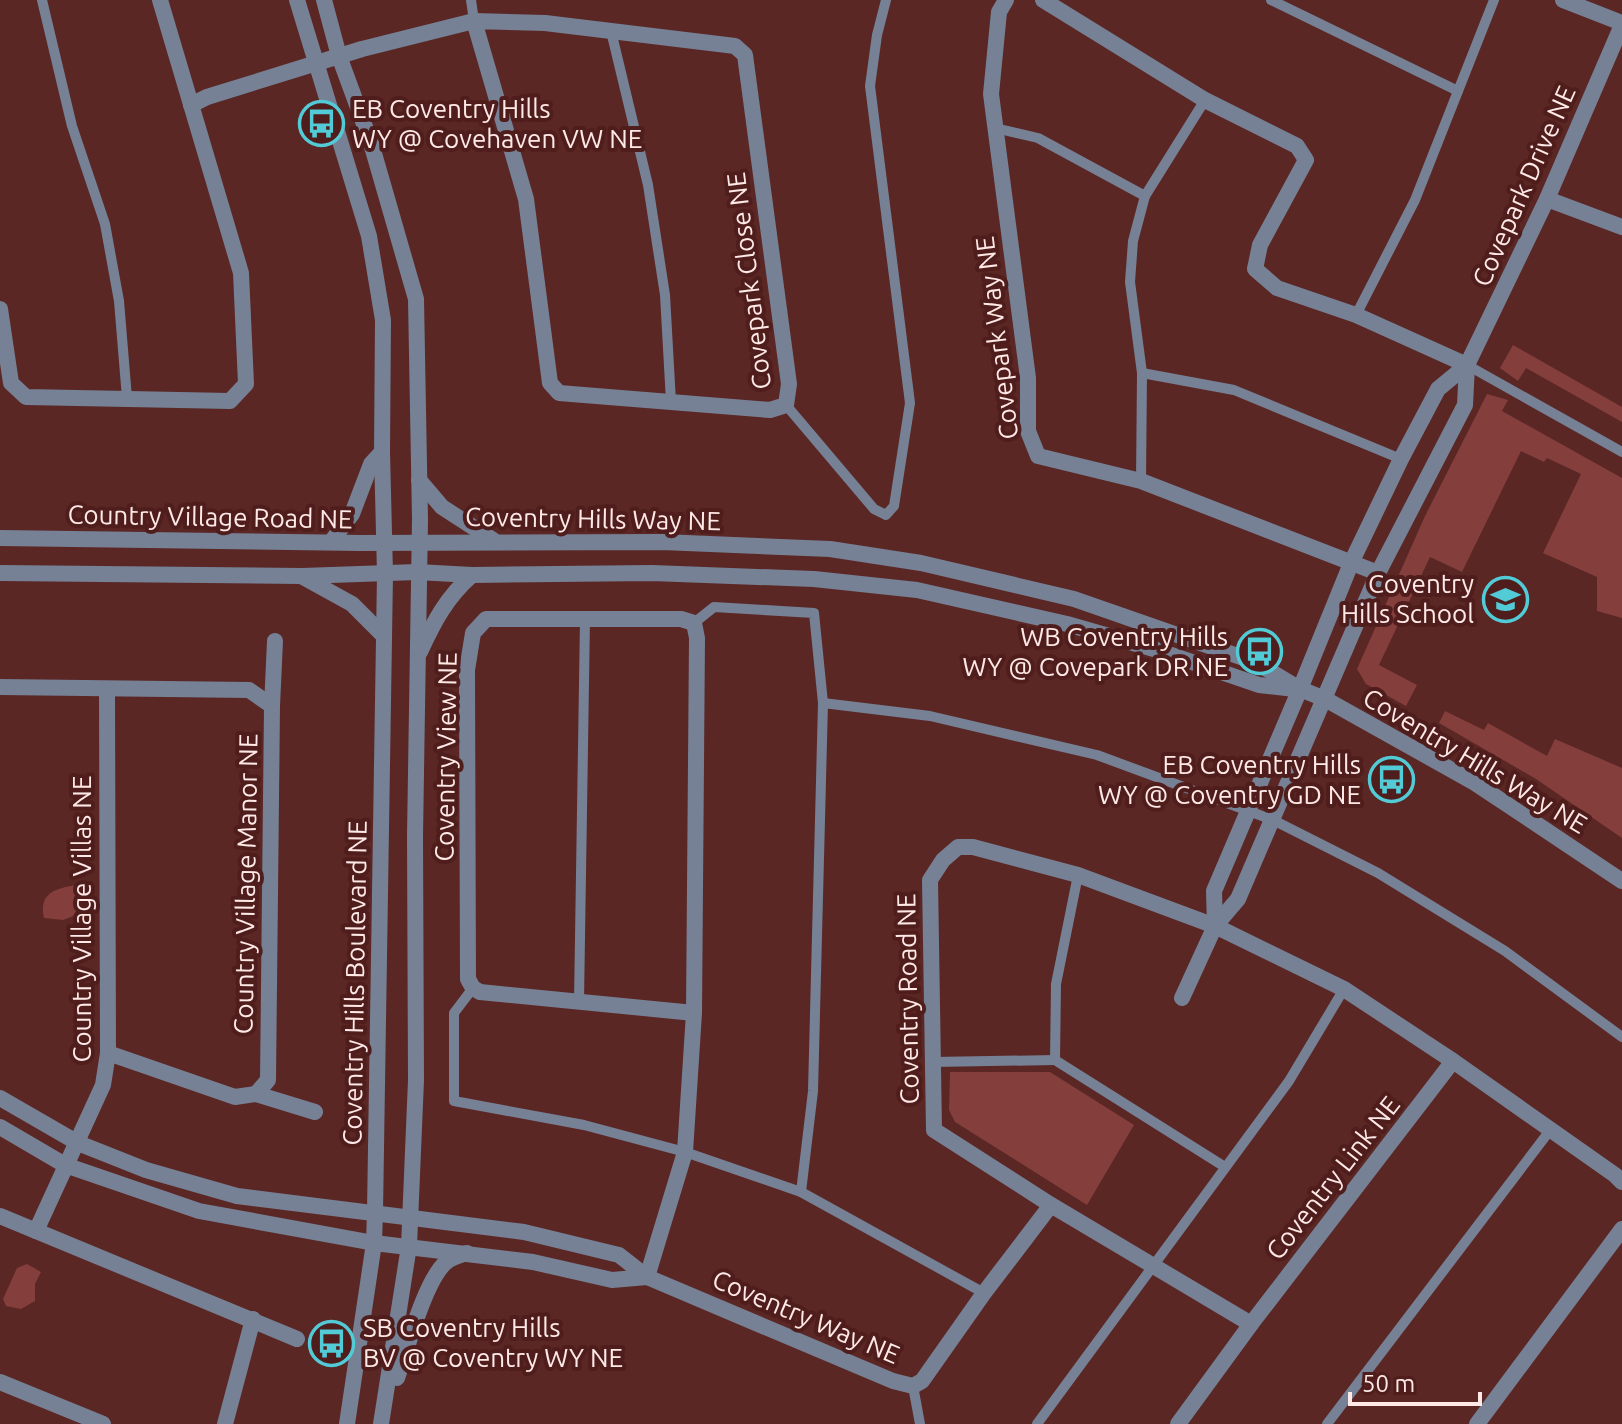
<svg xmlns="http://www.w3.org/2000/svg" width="1622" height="1424" font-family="Ubuntu,sans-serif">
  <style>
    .green { fill: #843e3b }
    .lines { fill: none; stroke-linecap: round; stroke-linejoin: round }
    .service { stroke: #768195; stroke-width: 10 }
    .minor { stroke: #768195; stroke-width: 16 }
    .tertiary { stroke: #768195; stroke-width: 16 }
    .labels { text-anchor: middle; stroke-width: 8; stroke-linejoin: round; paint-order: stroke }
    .poi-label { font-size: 26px; fill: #fee9e7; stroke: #4f1d1b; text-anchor: end }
    .street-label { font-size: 26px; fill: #fee9e7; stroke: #4f1d1b }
  </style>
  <rect width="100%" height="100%" fill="#5a2725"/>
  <!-- green -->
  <g class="green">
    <polygon points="1513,345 1622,407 1622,422 1526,368 1518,381 1500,368"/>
    <polygon points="1487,394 1508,400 1502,411 1622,478 1622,618 1597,611 1597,577 1543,553 1581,474 1547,458 1544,462 1521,451 1462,572 1430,557 1379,665 1417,685 1406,706 1366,684 1357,669 1425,516"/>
    <polygon points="1445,711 1484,730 1488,723 1547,756 1555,739 1622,768 1622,838 1536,779 1439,723"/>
    <path d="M77,885L84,912L63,920L44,918C38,893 56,888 77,885Z"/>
    <polygon points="950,1072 1050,1072 1134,1125 1087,1205 955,1122 949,1110"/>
    <polygon points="27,1264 41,1272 35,1284 35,1301 21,1309 6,1306 3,1299 17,1268"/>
  </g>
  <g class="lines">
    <!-- service -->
    <g class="service">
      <polyline points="42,0 72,126 105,224 119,301 127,398"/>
      <polyline points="471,0 474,21"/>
      <polyline points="1271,0 1458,91"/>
      <polyline points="611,31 648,185 665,295 671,402"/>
      <polyline points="995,128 1038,138 1145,196"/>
      <polyline points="1356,315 1415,200 1494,0"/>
      <polyline points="1467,365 1622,452"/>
      <polyline points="1142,373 1234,390 1401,459"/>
      <polyline points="786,405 874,509 886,515 894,506 910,403 870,86 877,35 886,0"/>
      <polyline points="1141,481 1142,373 1130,282 1133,241 1145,196 1205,100"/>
      <polyline points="694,623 714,607 814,613 823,703 813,1091 801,1192"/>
      <polyline points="823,703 930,716 1097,755 1273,820 1378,873 1505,951 1622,1037"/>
      <polyline points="1078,875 1056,984 1055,1060 1225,1167"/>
      <polyline points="473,988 454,1013 454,1101 584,1125 685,1152 801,1192 984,1293"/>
      <polyline points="579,1001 585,619"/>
      <polyline points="933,1062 1055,1060"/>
      <polyline points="913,1386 920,1424"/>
      <polyline points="1037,1424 1289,1081 1344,989"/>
      <polyline points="1327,1424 1551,1129"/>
    </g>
    <!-- minor -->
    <g class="minor">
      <polyline points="1006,0 999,12 991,94 1028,378 1028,431 1038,456 1141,481 1378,573"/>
      <polyline points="1043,0 1205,100 1297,146 1306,160 1260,245 1255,269 1277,288 1356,315 1467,365"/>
      <polyline points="1563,0 1622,23"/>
      <polyline points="191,105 207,97 362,49 474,21 545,23 735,46 745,55 789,384 786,405 770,410 559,393 550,383 526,199 474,21"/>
      <polyline points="1547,199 1622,227"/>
      <polyline points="0,309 11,383 26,397 230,401 246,384 241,273 160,0"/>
      <polyline points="0,687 249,690 272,706 268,1080 256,1094"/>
      <polyline points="272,706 275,641"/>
      <polyline points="1215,926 1214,891 1300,689 1352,561 1401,459 1438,389 1467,365"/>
      <polyline points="1182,998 1215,926 1238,899 1378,573 1465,405 1467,365 1547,199 1622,25"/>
      <polyline points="108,1053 235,1097 256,1094 315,1112"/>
      <polyline points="0,1098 78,1143 146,1170 237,1196 524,1232 619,1255 647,1277 893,1381 913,1386 922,1381 984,1293 1051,1205"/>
      <polyline points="0,1127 65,1165 199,1211 374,1243 533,1262 612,1280 647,1277"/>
      <polyline points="0,1216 297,1339"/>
      <polyline points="36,1231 103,1085 108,1053 107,691"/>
      <polyline points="647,1277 685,1152 694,1013 697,638 694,623 681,619 486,619 473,633 467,670 468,979 473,988 480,992 694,1013"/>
      <polyline points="1251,1324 1051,1205 934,1130 930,880 943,860 958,847 973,847 1078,875 1215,926 1344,989 1453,1061 1615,1175 1622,1182"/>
      <polyline points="0,1382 103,1424"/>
      <polyline points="225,1424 253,1319"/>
      <polyline points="1178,1424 1251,1324 1453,1061"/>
      <polyline points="1477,1424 1622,1229"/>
    </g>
    <!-- tertiary -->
    <g class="tertiary">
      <polyline points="297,0 369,236 383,320 382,452 385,574 375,1212 374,1243 347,1424"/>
      <polyline points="324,0 339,56 371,143 416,299 420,519 415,836 416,1080 409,1246 381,1424"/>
      <polyline points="419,480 442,507 493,540"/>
      <polyline points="0,538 360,543 662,542 830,549 921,563 1074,599 1255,662 1300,689 1325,699 1475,783 1622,881"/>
      <polyline points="331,542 352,514 371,464 382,452"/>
      <polyline points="0,573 302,576 417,572 472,575 652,573 814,579 917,590 1067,624 1154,649 1259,685 1295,689"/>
      <polyline points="303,577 352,604 384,636"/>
      <path d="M420,652C434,621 447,597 472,575"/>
      <path d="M397,1378C407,1350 424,1283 445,1263C450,1258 460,1255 467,1253"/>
    </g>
  </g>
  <!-- icons -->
  <defs>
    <symbol id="bus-ring" viewBox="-11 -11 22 22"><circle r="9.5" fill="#4f1d1b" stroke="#52cbd7" stroke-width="1.5"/><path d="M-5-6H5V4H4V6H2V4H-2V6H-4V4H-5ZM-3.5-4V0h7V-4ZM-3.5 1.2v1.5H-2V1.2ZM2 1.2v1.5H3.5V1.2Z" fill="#52cbd7"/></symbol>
    <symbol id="school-ring" viewBox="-11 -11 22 22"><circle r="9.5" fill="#4f1d1b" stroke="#52cbd7" stroke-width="1.5"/><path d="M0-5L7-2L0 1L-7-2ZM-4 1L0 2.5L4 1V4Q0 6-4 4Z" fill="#52cbd7"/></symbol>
  </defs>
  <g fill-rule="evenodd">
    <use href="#bus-ring" x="296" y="98" width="51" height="51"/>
    <use href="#school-ring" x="1480" y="574" width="51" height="51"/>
    <use href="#bus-ring" x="1234" y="626" width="51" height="51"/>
    <use href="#bus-ring" x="1366" y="754" width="51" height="51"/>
    <use href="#bus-ring" x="306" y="1318" width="51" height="51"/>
  </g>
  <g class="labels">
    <!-- poi labels -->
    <g class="poi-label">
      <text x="352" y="118" text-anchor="start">EB Coventry Hills<tspan x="352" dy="30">WY @ Covehaven VW NE</tspan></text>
      <text x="1474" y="593">Coventry<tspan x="1474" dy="30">Hills School</tspan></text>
      <text x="1228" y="646">WB Coventry Hills<tspan x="1228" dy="30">WY @ Covepark DR NE</tspan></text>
      <text x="1361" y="774">EB Coventry Hills<tspan x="1361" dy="30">WY @ Coventry GD NE</tspan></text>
      <text x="363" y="1337" text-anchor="start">SB Coventry Hills<tspan x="363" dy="30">BV @ Coventry WY NE</tspan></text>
    </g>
    <!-- street labels -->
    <g class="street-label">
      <text transform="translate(1524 186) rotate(-66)" y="9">Covepark Drive NE</text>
      <text transform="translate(749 281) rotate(-97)" y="9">Covepark Close NE</text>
      <text transform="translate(997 338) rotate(-97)" y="9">Covepark Way NE</text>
      <text transform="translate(210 517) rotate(1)" y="9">Country Village Road NE</text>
      <text transform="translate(593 519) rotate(1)" y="9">Coventry Hills Way NE</text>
      <text transform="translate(446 757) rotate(-89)" y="9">Coventry View NE</text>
      <text transform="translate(1475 761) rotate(31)" y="9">Coventry Hills Way NE</text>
      <text transform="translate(246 884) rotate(-89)" y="9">Country Village Manor NE</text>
      <text transform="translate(82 919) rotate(-90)" y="9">Country Village Villas NE</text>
      <text transform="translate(355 983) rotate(-89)" y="9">Coventry Hills Boulevard NE</text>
      <text transform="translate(908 999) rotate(-91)" y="9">Coventry Road NE</text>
      <text transform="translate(1333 1178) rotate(-52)" y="9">Coventry Link NE</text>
      <text transform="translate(806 1317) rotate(23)" y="9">Coventry Way NE</text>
    </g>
  </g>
  <!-- scale -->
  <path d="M1350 1392v12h130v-12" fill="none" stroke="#fee9e7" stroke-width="4"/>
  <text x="1362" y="1392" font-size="24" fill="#fee9e7" stroke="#4f1d1b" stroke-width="6" paint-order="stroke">50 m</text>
</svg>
